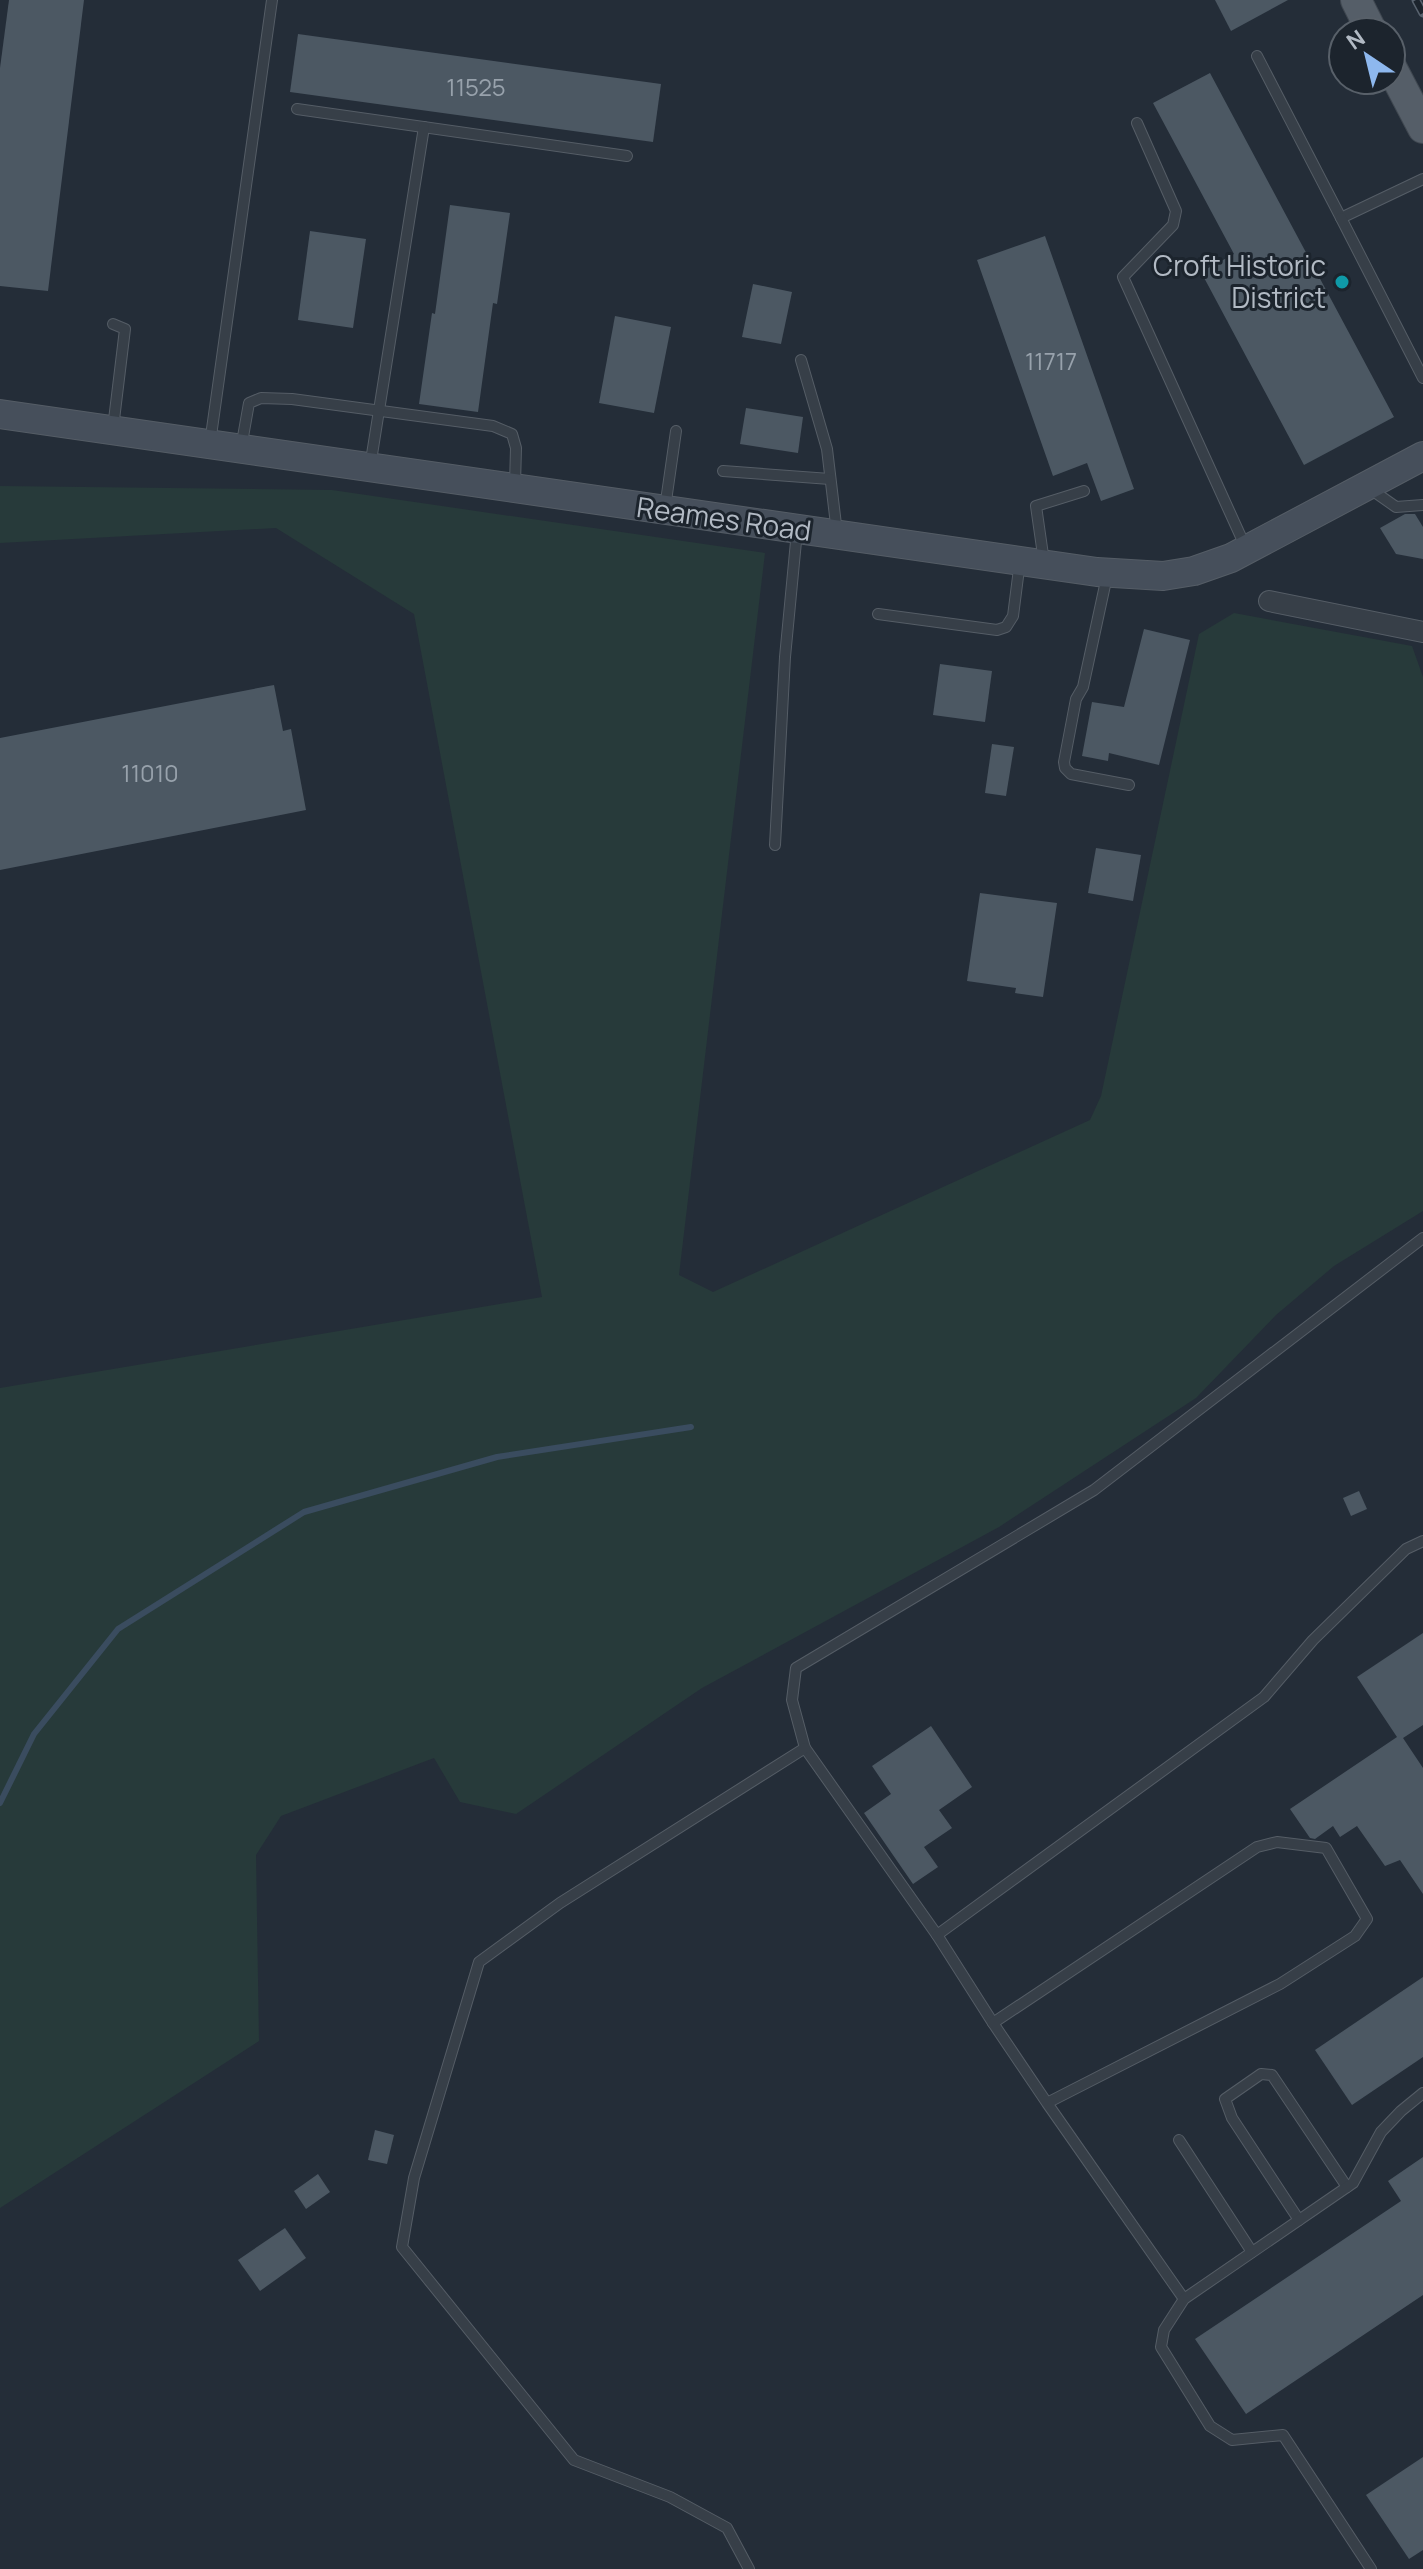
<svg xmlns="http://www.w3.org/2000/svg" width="1423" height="2569" font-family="Manrope,sans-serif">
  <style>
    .green { fill: #273a3a }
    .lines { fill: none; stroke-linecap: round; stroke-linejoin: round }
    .stream { stroke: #3a4c5f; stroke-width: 6 }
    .building { fill: #4c5863 }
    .service-casing { stroke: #555d66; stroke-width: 12 }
    .minor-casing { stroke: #555d66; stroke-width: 22 }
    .secondary-casing { stroke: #555d66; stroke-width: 30 }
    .primary-casing { stroke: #404851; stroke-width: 32 }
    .service { stroke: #373f48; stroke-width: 10 }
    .minor { stroke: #373f48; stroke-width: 20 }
    .secondary { stroke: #464f5b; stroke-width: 28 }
    .primary { stroke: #555e68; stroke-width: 30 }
    .rail-casing { stroke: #59636f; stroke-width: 9 }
    .rail { stroke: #1c242d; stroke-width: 6; stroke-dasharray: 18; stroke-linecap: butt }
    .culture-dot { fill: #0f9aa8; stroke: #1c242d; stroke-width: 3 }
    .labels { text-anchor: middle; stroke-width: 6; stroke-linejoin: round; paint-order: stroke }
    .number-label { font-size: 24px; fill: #98a2ac }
    .poi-label { font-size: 28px; fill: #b2bac4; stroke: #1c242d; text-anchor: end }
    .street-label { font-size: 28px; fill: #b2bac4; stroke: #1c242d }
  </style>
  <rect width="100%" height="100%" fill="#242d38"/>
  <!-- green -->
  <polygon class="green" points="0,486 332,490 765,553 679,1275 713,1292 1090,1120 1101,1096 1199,634 1234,613 1412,646 1423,677 1423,1211 1334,1266 1276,1315 1196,1398 999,1527 702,1688 516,1814 460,1802 434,1758 281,1816 256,1855 259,2041 0,2208 0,1388 542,1297 414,614 276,528 0,543"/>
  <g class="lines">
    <!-- stream -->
    <polyline class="stream" points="0,1803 34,1734 118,1629 304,1512 497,1457 691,1427"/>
  </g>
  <!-- building -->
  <g class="building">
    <polygon points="9,0 84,0 48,291 0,286 0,68"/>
    <polygon points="1215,0 1288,0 1231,31"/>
    <polygon points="298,34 661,84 653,142 290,92"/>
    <polygon points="1210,73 1394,417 1304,465 1201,272 1234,254 1153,103"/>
    <polygon points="450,205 510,213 497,304 493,303 478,412 419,404 432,313 435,314"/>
    <polygon points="310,231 366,239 353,328 298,320"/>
    <polygon points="1045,236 1134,489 1101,501 1087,463 1053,476 977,260"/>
    <polygon points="753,284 792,292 781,344 742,337"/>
    <polygon points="615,316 671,327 654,413 599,403"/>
    <polygon points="746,408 803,417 798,453 740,444"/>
    <polygon points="1405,514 1415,514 1423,527 1423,559 1396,554 1380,528"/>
    <polygon points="1144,629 1190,640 1159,765 1109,753 1108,761 1082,756 1092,702 1124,707"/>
    <polygon points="940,664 992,671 985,722 933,715"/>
    <polygon points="274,685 283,731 291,729 306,810 0,870 0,738"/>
    <polygon points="992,744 1014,747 1006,796 985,793"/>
    <polygon points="1096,848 1141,855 1133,901 1088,893"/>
    <polygon points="980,893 1057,903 1043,997 1015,993 1016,988 967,981"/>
    <polygon points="1359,1491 1367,1509 1351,1516 1343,1498"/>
    <polygon points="1423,1633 1423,1725 1403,1738 1423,1768 1423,1894 1400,1860 1385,1866 1357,1826 1340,1837 1333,1826 1315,1839 1310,1838 1290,1809 1397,1737 1357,1677"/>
    <polygon points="931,1726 972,1787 939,1810 952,1828 924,1847 938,1867 913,1884 864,1813 891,1794 872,1766"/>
    <polygon points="1423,1977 1423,2057 1352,2105 1315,2050"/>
    <polygon points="375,2130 394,2135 387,2164 368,2160"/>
    <polygon points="1423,2157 1423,2295 1246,2414 1195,2339 1401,2201 1388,2181"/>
    <polygon points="318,2174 330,2192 306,2209 294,2191"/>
    <polygon points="285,2228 306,2258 260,2291 238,2260"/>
    <polygon points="1423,2457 1423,2550 1409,2559 1366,2495"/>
  </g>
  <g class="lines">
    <defs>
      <g id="service">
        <polyline points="1257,56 1341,218 1423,179"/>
        <polyline points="297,109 627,156"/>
        <polyline points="1137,123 1176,211 1173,225 1123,277 1246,548"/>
        <polyline points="1341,218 1423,378"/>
        <polyline points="113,324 125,329 113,428"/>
        <polyline points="801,360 827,449 837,533"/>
        <polyline points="210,443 272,0"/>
        <polyline points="241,448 249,403 261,398 292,399 493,426 512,434 516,448 515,484"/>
        <polyline points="370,467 424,127"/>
        <polyline points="723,471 830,479"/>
        <polyline points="1369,488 1396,507 1423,505"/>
        <polyline points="665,508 676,431"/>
        <polyline points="1044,562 1036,506 1084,491"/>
        <polyline points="1107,576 1083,687 1076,699 1064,762 1065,768 1071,774 1129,785"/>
        <polyline points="878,614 997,630 1006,627 1013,616 1020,561"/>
        <polyline points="775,845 785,657 797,531"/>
        <polyline points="937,1935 805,1748 792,1700 796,1668 1094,1490 1423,1238"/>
        <polyline points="993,2023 937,1935 1264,1697 1313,1640 1406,1549 1423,1541"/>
        <polyline points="1047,2103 993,2023 1257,1847 1277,1842 1326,1848 1367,1919 1355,1936 1280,1984 1047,2103 1184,2299"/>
        <polyline points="1179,2140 1252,2252"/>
        <polyline points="1299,2220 1232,2118 1225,2099 1261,2074 1272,2075 1347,2187"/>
        <polyline points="749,2569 727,2528 670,2497 574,2460 402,2247 414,2178 479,1962 560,1903 805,1748"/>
        <polyline points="1371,2569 1283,2435 1232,2440 1210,2426 1161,2347 1164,2330 1184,2299 1353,2183 1381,2132 1401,2111 1423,2093"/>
      </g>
      <polyline id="minor" points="1269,601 1423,632"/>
      <polyline id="secondary" points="0,414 1097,572 1163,576 1194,571 1231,558 1423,456"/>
      <g id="primary">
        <polyline points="1356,0 1372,32"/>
        <polyline points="1391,67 1423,128"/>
      </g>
    </defs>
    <!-- service casing -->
    <use href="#service" class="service-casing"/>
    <!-- minor casing -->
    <use href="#minor" class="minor-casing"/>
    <!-- secondary casing -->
    <use href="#secondary" class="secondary-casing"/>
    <!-- primary casing -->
    <use href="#primary" class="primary-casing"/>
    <!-- service -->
    <use href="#service" class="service"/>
    <!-- minor -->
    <use href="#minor" class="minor"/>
    <!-- secondary -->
    <use href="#secondary" class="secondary"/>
    <!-- primary -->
    <use href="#primary" class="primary"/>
    <defs>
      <polyline id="rail" points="1416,0 1423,13"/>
    </defs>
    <!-- rail casing -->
    <use href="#rail" class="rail-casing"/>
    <!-- rail -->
    <use href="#rail" class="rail"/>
  </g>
  <!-- markers -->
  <circle class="culture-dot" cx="1342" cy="282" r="8"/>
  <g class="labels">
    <!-- number labels -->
    <g class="number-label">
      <text x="476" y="96">11525</text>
      <text x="1051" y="370">11717</text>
      <text x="150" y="782">11010</text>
    </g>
    <!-- poi labels -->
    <g class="poi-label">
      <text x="1326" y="276">Croft Historic<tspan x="1326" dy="32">District</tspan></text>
    </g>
    <!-- street labels -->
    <g class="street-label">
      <text transform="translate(724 519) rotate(8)" y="10">Reames Road</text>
    </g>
  </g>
  <!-- north arrow -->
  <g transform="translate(1367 56) rotate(325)"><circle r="38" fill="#1c242d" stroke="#586069" stroke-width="2"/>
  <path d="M0-6L14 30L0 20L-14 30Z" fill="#8eb8ee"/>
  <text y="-12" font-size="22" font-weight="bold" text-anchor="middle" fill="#b2bac4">N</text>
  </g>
</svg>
